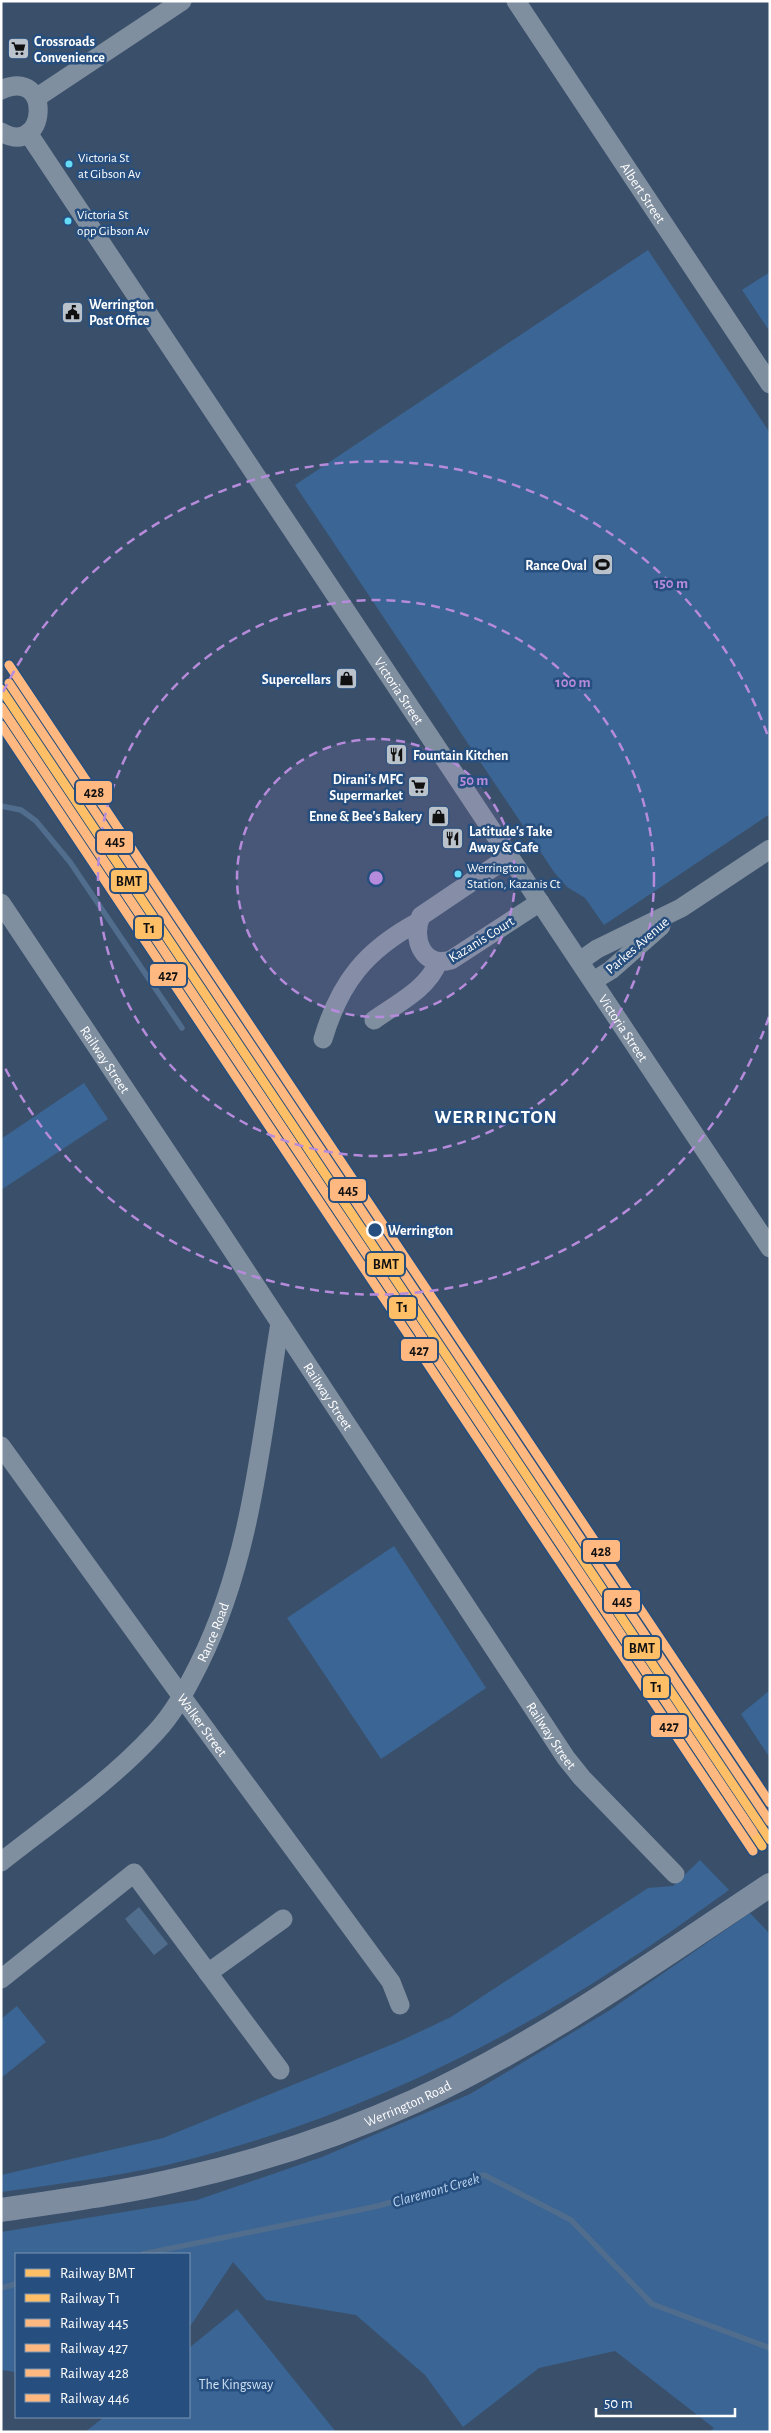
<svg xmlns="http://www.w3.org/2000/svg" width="771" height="2433" font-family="'Alegreya Sans',sans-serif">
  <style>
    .green { fill: #3a6594 }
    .water { fill: #516d8e }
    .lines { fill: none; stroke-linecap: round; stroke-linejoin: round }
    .stream { stroke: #516d8e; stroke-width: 5.5 }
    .minor { stroke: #808fa0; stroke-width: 19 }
    .major { stroke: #7e8ca0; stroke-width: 24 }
    .rail-1-casing { stroke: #264e7e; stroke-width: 12 }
    .rail-2-casing { stroke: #264e7e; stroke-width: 12 }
    .rail-3-casing { stroke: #264e7e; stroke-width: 12 }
    .rail-4-casing { stroke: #264e7e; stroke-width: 12 }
    .rail-5-casing { stroke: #264e7e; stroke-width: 12 }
    .rail-6-casing { stroke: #264e7e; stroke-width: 12 }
    .rail-1 { stroke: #febf67; stroke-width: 9 }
    .rail-2 { stroke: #febf67; stroke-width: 9 }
    .rail-3 { stroke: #ffb880; stroke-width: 9 }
    .rail-4 { stroke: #ffb880; stroke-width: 9 }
    .rail-5 { stroke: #ffb880; stroke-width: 9 }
    .rail-6 { stroke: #ffb880; stroke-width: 9 }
    .ring { fill: none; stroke: #b68bdc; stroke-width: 2.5; stroke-dasharray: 9 6 }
    .bus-dot { fill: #66dbf5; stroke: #264e7e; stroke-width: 2 }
    .stop-dot { fill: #264e7e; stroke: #fff; stroke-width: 2.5 }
    .labels { text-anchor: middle; stroke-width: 5; stroke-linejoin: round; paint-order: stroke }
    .bus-label { font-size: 13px; fill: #fff; stroke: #264e7e; text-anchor: start }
    .poi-label { font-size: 14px; font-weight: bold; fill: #fff; stroke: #264e7e; text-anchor: start }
    .street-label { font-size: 14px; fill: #fff; stroke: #264e7e }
    .stop-label { font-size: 14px; font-weight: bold; fill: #fff; stroke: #264e7e; text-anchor: start }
    .park-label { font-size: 14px; fill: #cfe1f4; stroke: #264e7e }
    .water-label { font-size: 15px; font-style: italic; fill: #b7d1ed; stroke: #264e7e }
    .district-label { font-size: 19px; font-weight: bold; letter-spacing: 1px; fill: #fff; stroke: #264e7e }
    .centre { fill: #b68bdc; stroke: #264e7e; stroke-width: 2.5 }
    .ring-label { font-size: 15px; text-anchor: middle; font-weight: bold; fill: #b68bdc; stroke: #264e7e; stroke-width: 5; stroke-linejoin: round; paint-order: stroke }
    .line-badge { stroke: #264e7e; stroke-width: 2 }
    .pale-badge-label { font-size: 14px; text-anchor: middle; font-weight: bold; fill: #111 }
  </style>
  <rect width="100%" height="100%" fill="#3a506a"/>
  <!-- green -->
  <g class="green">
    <polygon points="648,250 770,433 770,814 604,925 585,898 567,887 554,872 295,485"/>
    <polygon points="770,272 770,332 742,290"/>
    <polygon points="84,1083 108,1119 1,1190 1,1139"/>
    <polygon points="394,1546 486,1688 381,1759 287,1618"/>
    <polygon points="770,1690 770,1758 741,1714"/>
    <path d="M700,1860L729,1890C694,1915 660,1940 624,1963C493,2050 347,2118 195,2158C131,2175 66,2183 1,2192V2175L163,2138L398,2042L451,2017L648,1888L673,1886Z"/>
    <polygon points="750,1913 770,1934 770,2432 709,2432 714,2428 615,2351 539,2368 463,2427 425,2375 356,2315 266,2300 233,2262 189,2328 189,2254 16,2254 16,2372 1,2370 1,2232 197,2200 322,2157 470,2094 610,2010"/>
    <polygon points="17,2006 46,2042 1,2078 1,2019"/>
    <polygon points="237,2309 336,2432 85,2432 104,2417 189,2417 189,2348"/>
  </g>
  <!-- water -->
  <polygon class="water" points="139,1907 168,1944 154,1955 125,1919"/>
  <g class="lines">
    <!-- stream -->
    <g class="stream">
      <polyline points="1,806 21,810 36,821 70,862 182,1028"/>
      <polyline points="143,2254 378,2206 484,2175 571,2220 652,2304 770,2348"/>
      <polyline points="1,2288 16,2284"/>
    </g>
    <!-- minor -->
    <g class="minor">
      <path id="s1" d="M516,1L770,384"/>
      <path d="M1,90C54,66 47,159 1,132"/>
      <polyline points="36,98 182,1"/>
      <path id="s2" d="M28,133L770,1248"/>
      <path d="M510,856L421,916C411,938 423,969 451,960L540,902"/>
      <path id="s3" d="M1,903L219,1230L566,1758L582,1778L675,1874"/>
      <polyline points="580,961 597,949 681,908 770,849"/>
      <polyline points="593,981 611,970 661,926"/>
      <path d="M374,1020C396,1004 428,989 438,962"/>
      <path d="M323,1039C340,982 366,950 418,922"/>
      <path id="s4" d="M1,1446L182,1697L391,1982L400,2005"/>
      <path id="s5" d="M1,1862C53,1821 110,1782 155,1733C174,1713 187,1688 199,1664C252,1558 261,1438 280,1323"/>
      <polyline points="208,1973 283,1919"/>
      <polyline points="1,1979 134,1873 280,2070"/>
    </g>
    <!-- major -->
    <path class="major" id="s6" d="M1,2210C61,2201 122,2193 181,2179C261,2161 340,2135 415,2101C541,2043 654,1962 770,1885"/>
    <defs>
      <polyline id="rail-1" points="1,689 770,1840"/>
      <polyline id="rail-2" points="1,707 762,1846"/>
      <polyline id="rail-3" points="9,683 770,1822"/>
      <polyline id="rail-4" points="1,725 753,1851"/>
      <polyline id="rail-5" points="9,665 770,1803"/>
      <polyline id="rail-6" points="1,707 753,1832"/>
    </defs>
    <!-- rail-1 casing -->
    <use href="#rail-1" class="rail-1-casing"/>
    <!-- rail-2 casing -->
    <use href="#rail-2" class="rail-2-casing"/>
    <!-- rail-3 casing -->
    <use href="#rail-3" class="rail-3-casing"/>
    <!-- rail-4 casing -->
    <use href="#rail-4" class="rail-4-casing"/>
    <!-- rail-5 casing -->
    <use href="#rail-5" class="rail-5-casing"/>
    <!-- rail-6 casing -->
    <use href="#rail-6" class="rail-6-casing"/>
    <!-- rail-1 -->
    <use href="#rail-1" class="rail-1"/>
    <!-- rail-2 -->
    <use href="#rail-2" class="rail-2"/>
    <!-- rail-3 -->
    <use href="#rail-3" class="rail-3"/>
    <!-- rail-4 -->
    <use href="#rail-4" class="rail-4"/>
    <!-- rail-5 -->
    <use href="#rail-5" class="rail-5"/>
    <!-- rail-6 -->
    <use href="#rail-6" class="rail-6"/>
  </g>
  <!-- distance rings -->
  <circle cx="376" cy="878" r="139" fill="#b68bdc" fill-opacity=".12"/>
  <g class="ring">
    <circle cx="376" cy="878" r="139"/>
    <circle cx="376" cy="878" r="278"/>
    <path d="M769 1017A417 417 0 0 1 3 1064M3 692A417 417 0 0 1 769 739"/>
  </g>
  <!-- icons -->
  <defs>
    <symbol id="supermarket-square" viewBox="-11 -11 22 22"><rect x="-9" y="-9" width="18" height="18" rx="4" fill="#bac2cb" stroke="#264e7e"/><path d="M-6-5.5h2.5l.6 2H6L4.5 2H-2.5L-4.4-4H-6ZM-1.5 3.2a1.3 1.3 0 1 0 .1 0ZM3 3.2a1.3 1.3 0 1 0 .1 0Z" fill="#111"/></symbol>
    <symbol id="civic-square" viewBox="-11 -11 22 22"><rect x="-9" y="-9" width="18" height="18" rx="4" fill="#bac2cb" stroke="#264e7e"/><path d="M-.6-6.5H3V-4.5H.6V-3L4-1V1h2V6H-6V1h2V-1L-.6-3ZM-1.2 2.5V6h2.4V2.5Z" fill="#111"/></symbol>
    <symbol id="stadium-square" viewBox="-11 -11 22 22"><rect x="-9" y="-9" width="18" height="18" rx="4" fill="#bac2cb" stroke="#264e7e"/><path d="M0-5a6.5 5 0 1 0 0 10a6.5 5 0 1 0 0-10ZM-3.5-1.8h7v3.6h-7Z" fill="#111"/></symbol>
    <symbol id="shop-square" viewBox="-11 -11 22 22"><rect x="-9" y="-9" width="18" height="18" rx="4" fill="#bac2cb" stroke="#264e7e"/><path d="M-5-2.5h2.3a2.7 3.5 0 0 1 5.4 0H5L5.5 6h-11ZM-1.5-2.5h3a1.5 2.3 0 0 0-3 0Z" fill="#111"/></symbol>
    <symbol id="restaurant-square" viewBox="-11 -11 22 22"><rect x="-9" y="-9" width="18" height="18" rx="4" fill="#bac2cb" stroke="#264e7e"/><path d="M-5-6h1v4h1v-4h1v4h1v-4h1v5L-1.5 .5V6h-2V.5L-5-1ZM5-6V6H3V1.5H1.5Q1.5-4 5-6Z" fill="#111"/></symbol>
  </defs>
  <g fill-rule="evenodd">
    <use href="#supermarket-square" x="6" y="36" width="25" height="25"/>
    <use href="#civic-square" x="60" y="300" width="25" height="25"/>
    <use href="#stadium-square" x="590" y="552" width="25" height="25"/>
    <use href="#shop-square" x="334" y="666" width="25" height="25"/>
    <use href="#restaurant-square" x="384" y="742" width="25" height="25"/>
    <use href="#supermarket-square" x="406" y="774" width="25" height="25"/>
    <use href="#shop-square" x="426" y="804" width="25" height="25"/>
    <use href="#restaurant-square" x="440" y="826" width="25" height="25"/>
  </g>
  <!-- markers -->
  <g class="bus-dot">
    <circle cx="69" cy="164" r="4.5"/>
    <circle cx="68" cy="221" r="4.5"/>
    <circle cx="458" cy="874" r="4.5"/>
  </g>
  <circle class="stop-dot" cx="375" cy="1230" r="8"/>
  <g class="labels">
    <!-- bus labels -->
    <g class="bus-label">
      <text x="78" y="162">Victoria St<tspan x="78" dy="16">at Gibson Av</tspan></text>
      <text x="77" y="219">Victoria St<tspan x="77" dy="16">opp Gibson Av</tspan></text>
      <text x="467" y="872">Werrington<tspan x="467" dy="16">Station, Kazanis Ct</tspan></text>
    </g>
    <!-- poi labels -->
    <g class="poi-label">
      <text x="34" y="46">Crossroads<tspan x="34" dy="16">Convenience</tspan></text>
      <text x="89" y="309">Werrington<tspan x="89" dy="16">Post Office</tspan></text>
      <text x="587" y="570" text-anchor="end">Rance Oval</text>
      <text x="331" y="684" text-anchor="end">Supercellars</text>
      <text x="413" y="760">Fountain Kitchen</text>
      <text x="403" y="784" text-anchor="end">Dirani's MFC<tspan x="403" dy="16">Supermarket</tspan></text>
      <text x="422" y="821" text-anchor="end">Enne &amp; Bee's Bakery</text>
      <text x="469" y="836">Latitude's Take<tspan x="469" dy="16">Away &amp; Cafe</tspan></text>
    </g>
    <!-- street labels -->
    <g class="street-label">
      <text dy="5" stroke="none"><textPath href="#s1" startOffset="230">Albert Street</textPath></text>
      <text dy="5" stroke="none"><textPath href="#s2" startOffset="670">Victoria Street</textPath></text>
      <text transform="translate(481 939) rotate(-32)" y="5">Kazanis Court</text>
      <text transform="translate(637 945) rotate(-41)" y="5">Parkes Avenue</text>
      <text dy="5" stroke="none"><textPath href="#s2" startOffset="1075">Victoria Street</textPath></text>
      <text dy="5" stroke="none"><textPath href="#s3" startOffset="188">Railway Street</textPath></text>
      <text dy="5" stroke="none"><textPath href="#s3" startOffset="592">Railway Street</textPath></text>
      <text dy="5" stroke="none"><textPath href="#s5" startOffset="318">Rance Road</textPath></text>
      <text dy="5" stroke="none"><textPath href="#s4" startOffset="344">Walker Street</textPath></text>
      <text dy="5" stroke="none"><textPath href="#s3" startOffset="998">Railway Street</textPath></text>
      <text dy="5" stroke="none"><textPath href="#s6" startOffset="422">Werrington Road</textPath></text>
    </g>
    <!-- stop labels -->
    <g class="stop-label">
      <text x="388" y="1235">Werrington</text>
    </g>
    <!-- park labels -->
    <g class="park-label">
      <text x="236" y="2389">The Kingsway</text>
    </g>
    <!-- water labels -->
    <g class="water-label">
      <text transform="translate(436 2190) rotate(-16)" y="5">Claremont Creek</text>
    </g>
    <!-- district labels -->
    <g class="district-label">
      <text x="496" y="1123">WERRINGTON</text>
    </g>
  </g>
  <circle cx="376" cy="878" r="8" class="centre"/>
  <g class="ring-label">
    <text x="671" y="588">150 m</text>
    <text x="573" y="687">100 m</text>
    <text x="474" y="785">50 m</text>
  </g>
  <g class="line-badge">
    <rect x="75" y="780" width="38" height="24" rx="5" fill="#ffb880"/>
    <rect x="96" y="830" width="38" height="24" rx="5" fill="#ffb880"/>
    <rect x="110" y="869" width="38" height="24" rx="5" fill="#febf67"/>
    <rect x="134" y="916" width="29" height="24" rx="5" fill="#febf67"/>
    <rect x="149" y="963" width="38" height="24" rx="5" fill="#ffb880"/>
    <rect x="329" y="1178" width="38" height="24" rx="5" fill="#ffb880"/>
    <rect x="366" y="1252" width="39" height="24" rx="5" fill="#febf67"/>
    <rect x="388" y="1296" width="29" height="24" rx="5" fill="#febf67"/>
    <rect x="400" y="1338" width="38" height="24" rx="5" fill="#ffb880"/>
    <rect x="582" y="1539" width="39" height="24" rx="5" fill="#ffb880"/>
    <rect x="603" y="1589" width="38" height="24" rx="5" fill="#ffb880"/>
    <rect x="623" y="1636" width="38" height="24" rx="5" fill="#febf67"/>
    <rect x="642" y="1675" width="28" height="24" rx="5" fill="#febf67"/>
    <rect x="650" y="1714" width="38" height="24" rx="5" fill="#ffb880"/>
  </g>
  <g class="pale-badge-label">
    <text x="94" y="797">428</text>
    <text x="115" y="846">445</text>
    <text x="129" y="886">BMT</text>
    <text x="149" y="933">T1</text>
    <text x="168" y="980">427</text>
    <text x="348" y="1195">445</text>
    <text x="386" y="1269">BMT</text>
    <text x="402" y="1312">T1</text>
    <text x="419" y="1355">427</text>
    <text x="601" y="1556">428</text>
    <text x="622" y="1606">445</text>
    <text x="642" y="1653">BMT</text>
    <text x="656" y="1692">T1</text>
    <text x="669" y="1731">427</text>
  </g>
  <!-- border -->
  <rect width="771" height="2433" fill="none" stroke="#ffffff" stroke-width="5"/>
  <!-- legend -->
  <rect x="15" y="2253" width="175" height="165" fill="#264e7e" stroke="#7d95b2"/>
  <rect x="25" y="2269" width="25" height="8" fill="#febf67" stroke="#7d95b2"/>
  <text x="60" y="2278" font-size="15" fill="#ffffff">Railway BMT</text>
  <rect x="25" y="2294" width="25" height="8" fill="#febf67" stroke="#7d95b2"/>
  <text x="60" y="2303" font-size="15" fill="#ffffff">Railway T1</text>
  <rect x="25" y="2319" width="25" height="8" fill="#ffb880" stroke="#7d95b2"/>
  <text x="60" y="2328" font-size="15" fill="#ffffff">Railway 445</text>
  <rect x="25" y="2344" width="25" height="8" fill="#ffb880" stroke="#7d95b2"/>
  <text x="60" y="2353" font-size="15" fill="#ffffff">Railway 427</text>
  <rect x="25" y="2369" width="25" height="8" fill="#ffb880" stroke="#7d95b2"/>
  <text x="60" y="2378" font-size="15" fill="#ffffff">Railway 428</text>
  <rect x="25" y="2394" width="25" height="8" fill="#ffb880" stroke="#7d95b2"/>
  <text x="60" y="2403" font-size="15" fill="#ffffff">Railway 446</text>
  <!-- scale -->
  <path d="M596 2408v8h139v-8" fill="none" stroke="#ffffff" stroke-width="2.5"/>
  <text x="604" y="2408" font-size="15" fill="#ffffff" stroke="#264e7e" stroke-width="4" paint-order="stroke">50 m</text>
</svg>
